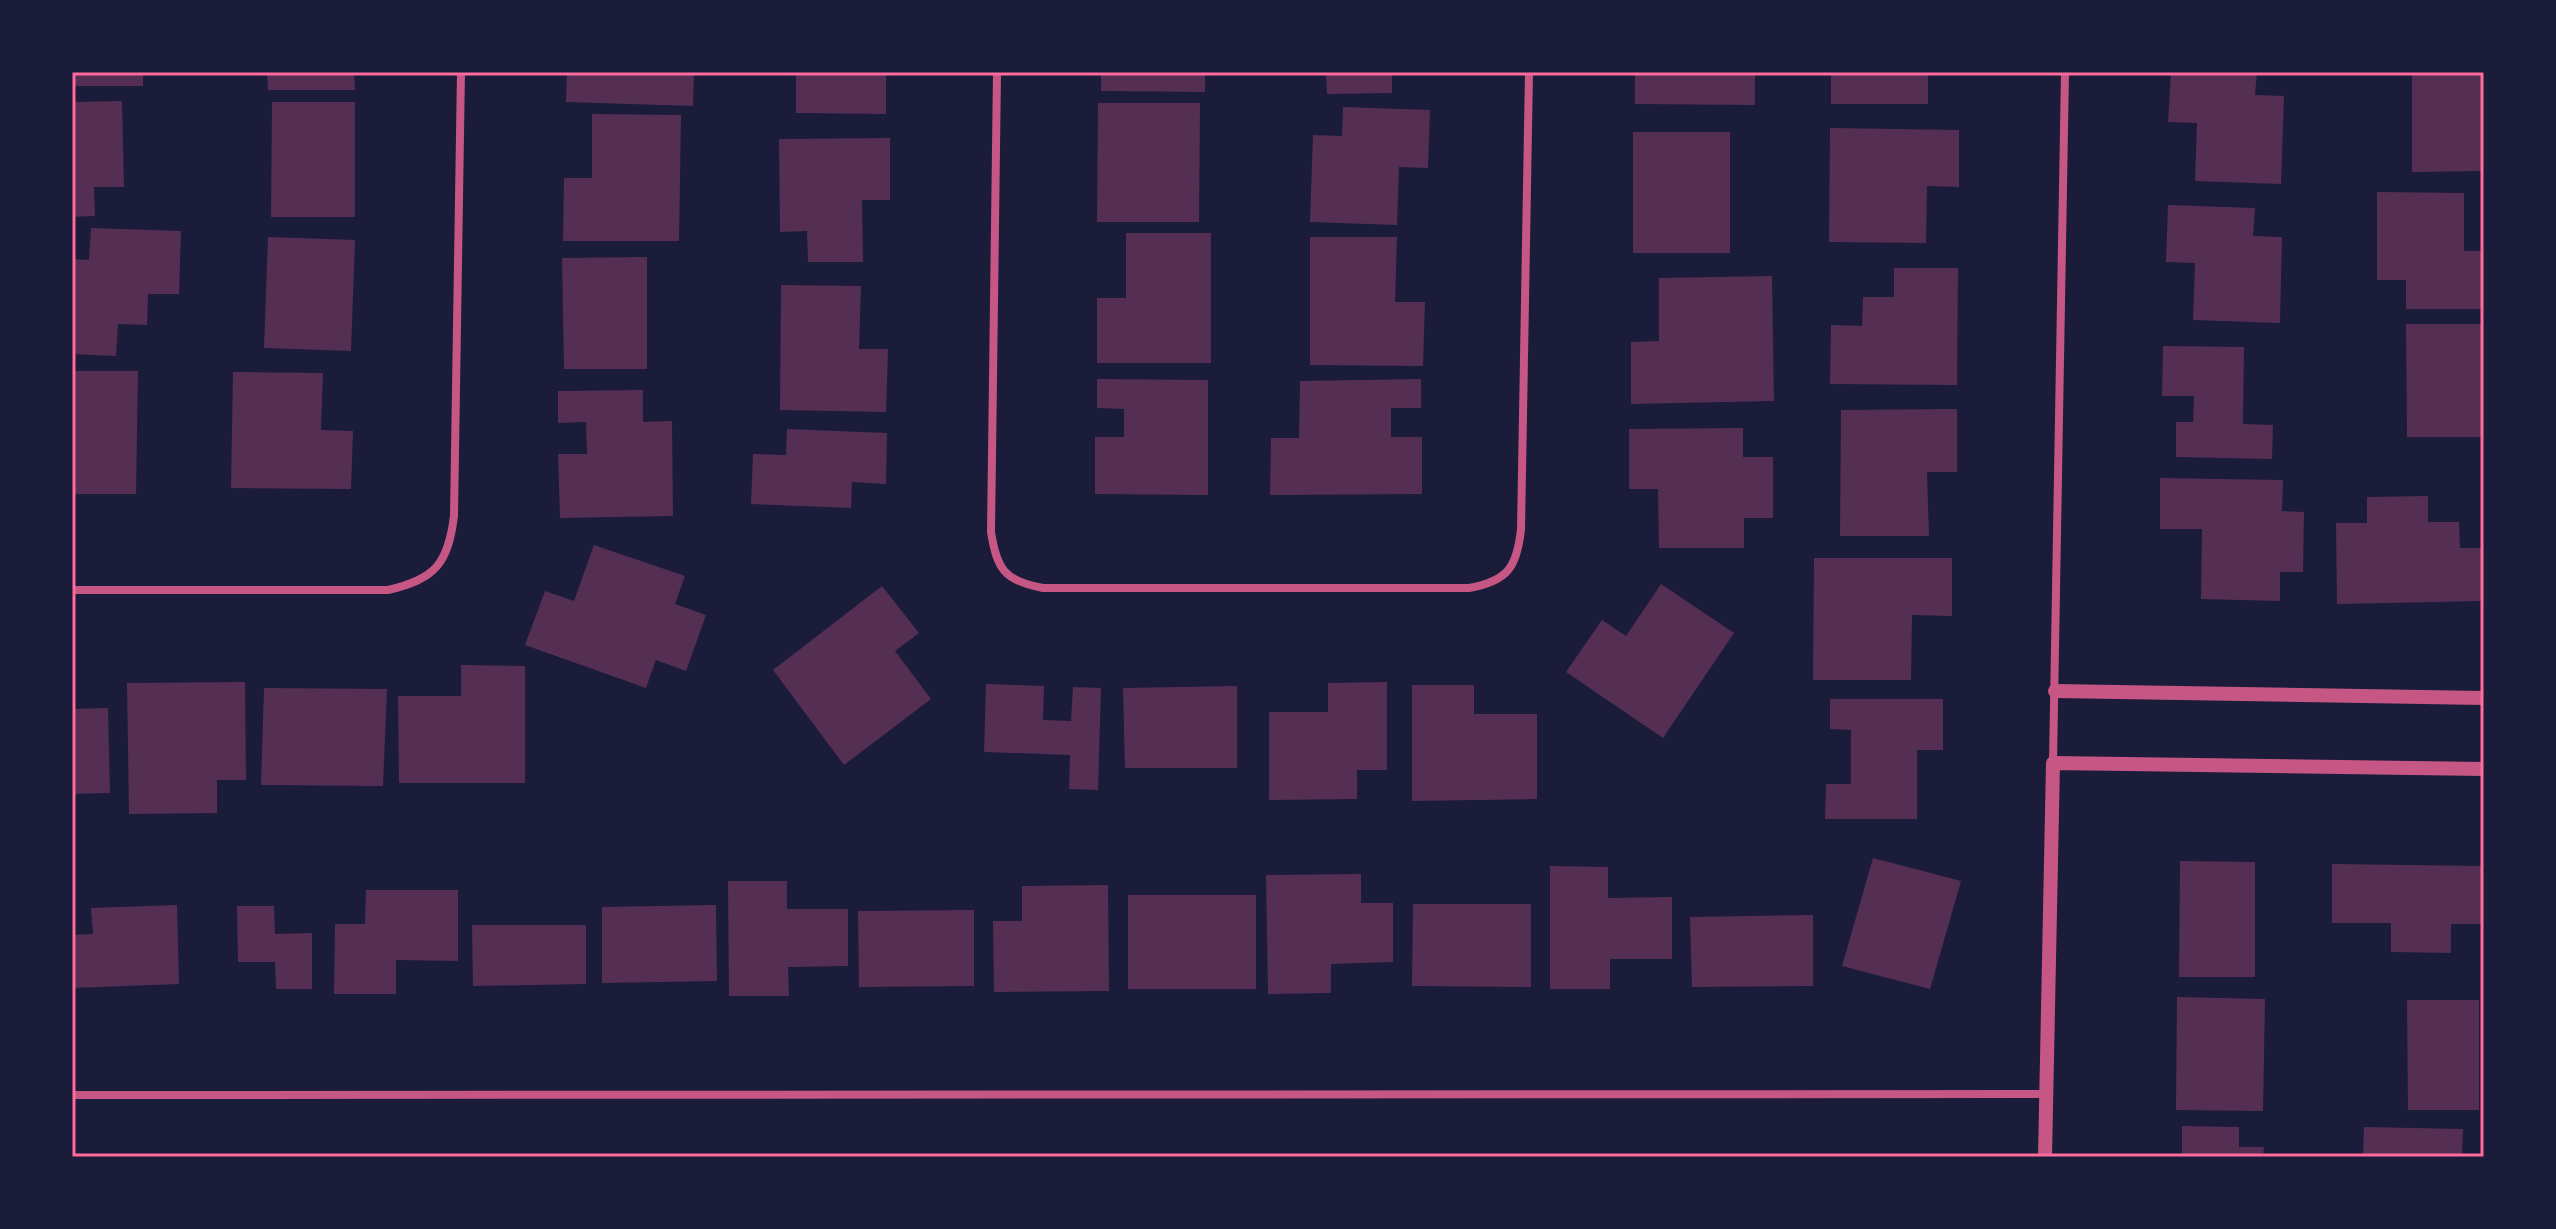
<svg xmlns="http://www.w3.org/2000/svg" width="2556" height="1229" font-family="'Zilla Slab',serif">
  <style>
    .building { fill: #542f53 }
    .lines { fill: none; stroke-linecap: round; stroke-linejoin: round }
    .minor { stroke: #c65784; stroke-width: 8 }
    .tertiary { stroke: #c65784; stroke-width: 14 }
    .neatline { fill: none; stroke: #ff6b9d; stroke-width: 3 }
  </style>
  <rect width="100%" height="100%" fill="#1b1b3a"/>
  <!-- building -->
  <g class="building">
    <rect x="72" y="72" width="71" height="14"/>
    <polygon points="267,72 354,72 355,90 268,90"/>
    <polygon points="567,72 694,72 693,106 566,102"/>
    <polygon points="796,72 886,72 886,114 796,113"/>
    <polygon points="1101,72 1205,72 1205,92 1101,91"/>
    <polygon points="1326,72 1392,72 1392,93 1327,94"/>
    <polygon points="1635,72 1755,72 1755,105 1635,104"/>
    <rect x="1831" y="72" width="97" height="32"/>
    <polygon points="2171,72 2257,72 2255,95 2284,96 2281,184 2195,181 2197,123 2168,122"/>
    <polygon points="2412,72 2484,72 2484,171 2412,172"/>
    <polygon points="122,101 124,187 94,187 95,216 72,217 72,102"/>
    <polygon points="272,102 355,102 355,217 271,217"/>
    <polygon points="1098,103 1200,103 1199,222 1097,222"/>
    <polygon points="1343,107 1430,110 1428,168 1399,167 1397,225 1310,222 1313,135 1342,136"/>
    <polygon points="592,114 681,115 679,241 563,241 564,178 592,178"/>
    <polygon points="1830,128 1959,130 1959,187 1927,186 1926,243 1829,242"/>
    <rect x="1633" y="132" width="97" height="121"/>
    <polygon points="890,138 890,200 862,200 863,262 808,262 807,231 780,232 779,139"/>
    <polygon points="2377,192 2464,193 2464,251 2484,251 2484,309 2406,309 2406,280 2377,280"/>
    <polygon points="2168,205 2255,208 2253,236 2282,237 2280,323 2193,320 2195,263 2166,262"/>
    <polygon points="91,228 181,231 179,294 148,294 147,325 118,324 116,356 72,354 72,259 89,260"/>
    <polygon points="1126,233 1211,233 1211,363 1097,363 1097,298 1126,298"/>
    <polygon points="268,237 355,240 351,351 264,348"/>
    <polygon points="1310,237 1397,237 1395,302 1425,302 1423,366 1310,365"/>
    <polygon points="647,257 647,369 564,369 562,258"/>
    <polygon points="1894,268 1958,268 1957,385 1830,384 1831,325 1862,326 1863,297 1894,297"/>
    <polygon points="1772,276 1774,401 1631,404 1631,342 1659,341 1659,278"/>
    <polygon points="781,285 861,286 859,349 888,349 886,412 780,410"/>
    <polygon points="2406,324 2484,324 2484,437 2407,437"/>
    <polygon points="2163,346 2244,347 2243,424 2273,425 2272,459 2176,457 2176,422 2193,422 2194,396 2162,396"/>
    <polygon points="72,371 138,371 136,494 72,494"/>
    <polygon points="233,372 323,373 321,430 353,431 351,489 231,488"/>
    <polygon points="1097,379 1208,380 1208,495 1095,494 1095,437 1124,437 1124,409 1097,408"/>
    <polygon points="1421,379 1421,408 1391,408 1391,437 1422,437 1422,494 1270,495 1271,438 1299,438 1300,381"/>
    <polygon points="643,390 643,422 672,421 673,516 560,518 558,454 587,454 586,422 558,423 558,391"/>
    <polygon points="1957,409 1957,472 1927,472 1929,536 1840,536 1841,410"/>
    <polygon points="1743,428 1743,457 1773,457 1773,518 1744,518 1744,548 1659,548 1658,489 1629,489 1629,429"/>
    <polygon points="787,429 887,433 886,484 852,482 851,508 751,504 753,454 786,455"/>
    <polygon points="2160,478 2283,480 2282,511 2304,512 2303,572 2280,572 2280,601 2201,599 2202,529 2160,529"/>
    <polygon points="2428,496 2428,522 2459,522 2460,548 2484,548 2484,601 2337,604 2336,523 2367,523 2367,497"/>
    <polygon points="594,545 685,576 675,604 706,615 686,671 656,660 646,688 525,645 545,591 574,601"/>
    <polygon points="1814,558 1952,558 1952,616 1912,615 1911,680 1813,680"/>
    <polygon points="1661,584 1734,633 1663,738 1566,672 1602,620 1626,636"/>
    <polygon points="882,586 919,633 895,651 931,699 844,765 773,670"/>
    <polygon points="461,665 525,666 525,783 399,783 398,696 461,696"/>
    <polygon points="245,682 246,780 217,780 217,813 129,814 127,683"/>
    <polygon points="1387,682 1387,770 1357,770 1357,799 1269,800 1269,712 1328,712 1328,683"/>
    <polygon points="986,684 1044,686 1043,720 1071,721 1073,687 1101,688 1098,790 1069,789 1070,755 984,752"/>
    <polygon points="1412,685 1474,685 1474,714 1537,714 1537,799 1412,801"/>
    <polygon points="1237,686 1237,768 1125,768 1123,688"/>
    <polygon points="264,688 387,689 383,786 261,785"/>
    <polygon points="1830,699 1943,699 1943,750 1917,750 1917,819 1825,819 1826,784 1851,784 1851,730 1830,729"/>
    <polygon points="108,708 110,793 72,794 72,709"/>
    <polygon points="1873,858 1961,881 1930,989 1842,966"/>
    <polygon points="2180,861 2255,862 2255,977 2179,977"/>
    <polygon points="2332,864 2482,866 2482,924 2451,924 2451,953 2391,952 2391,923 2332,923"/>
    <polygon points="1550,866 1608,867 1608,898 1672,897 1672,959 1610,959 1610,989 1550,989"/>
    <polygon points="1361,874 1361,903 1393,903 1393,962 1331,964 1331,993 1268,994 1266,875"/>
    <polygon points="728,881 787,881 787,909 848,909 848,966 788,967 789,996 729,996"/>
    <polygon points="1108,885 1109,991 994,992 993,921 1022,921 1022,886"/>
    <polygon points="366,890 458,890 458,961 396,960 396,994 334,994 335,924 365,924"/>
    <rect x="1128" y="895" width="128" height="94"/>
    <polygon points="1413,904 1531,904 1531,987 1412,986"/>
    <polygon points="177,905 179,984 72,988 72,935 93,934 91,908"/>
    <polygon points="716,905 717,981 602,983 602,907"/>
    <polygon points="237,906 274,906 275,934 312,933 312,989 276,989 275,962 238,962"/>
    <polygon points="974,910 974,986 859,987 858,911"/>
    <polygon points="1813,915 1813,986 1692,987 1690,917"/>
    <polygon points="472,925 586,925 586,984 473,986"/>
    <polygon points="2177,997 2265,999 2263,1111 2176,1110"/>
    <polygon points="2407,1000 2479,1000 2479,1110 2408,1110"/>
    <polygon points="2182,1126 2239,1127 2239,1147 2264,1147 2263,1157 2182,1157"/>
    <polygon points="2364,1127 2463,1129 2462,1157 2363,1157"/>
  </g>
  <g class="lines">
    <!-- minor -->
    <g class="minor">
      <path d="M997,72L991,532C997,570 1005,581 1043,588H1469C1508,581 1517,567 1521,529L1529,72"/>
      <path d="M72,590H388C435,579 448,564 454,516L461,72"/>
      <polyline points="2053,763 2065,72"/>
      <polyline points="72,1095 2045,1094"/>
    </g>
    <!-- tertiary -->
    <g class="tertiary">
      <polyline points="2055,691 2484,698"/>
      <polyline points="2045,1157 2053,763 2484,769"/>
    </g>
  </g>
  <!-- border -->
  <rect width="2556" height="1229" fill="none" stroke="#1b1b3a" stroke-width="148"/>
  <rect x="74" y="74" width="2408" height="1081" class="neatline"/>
</svg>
